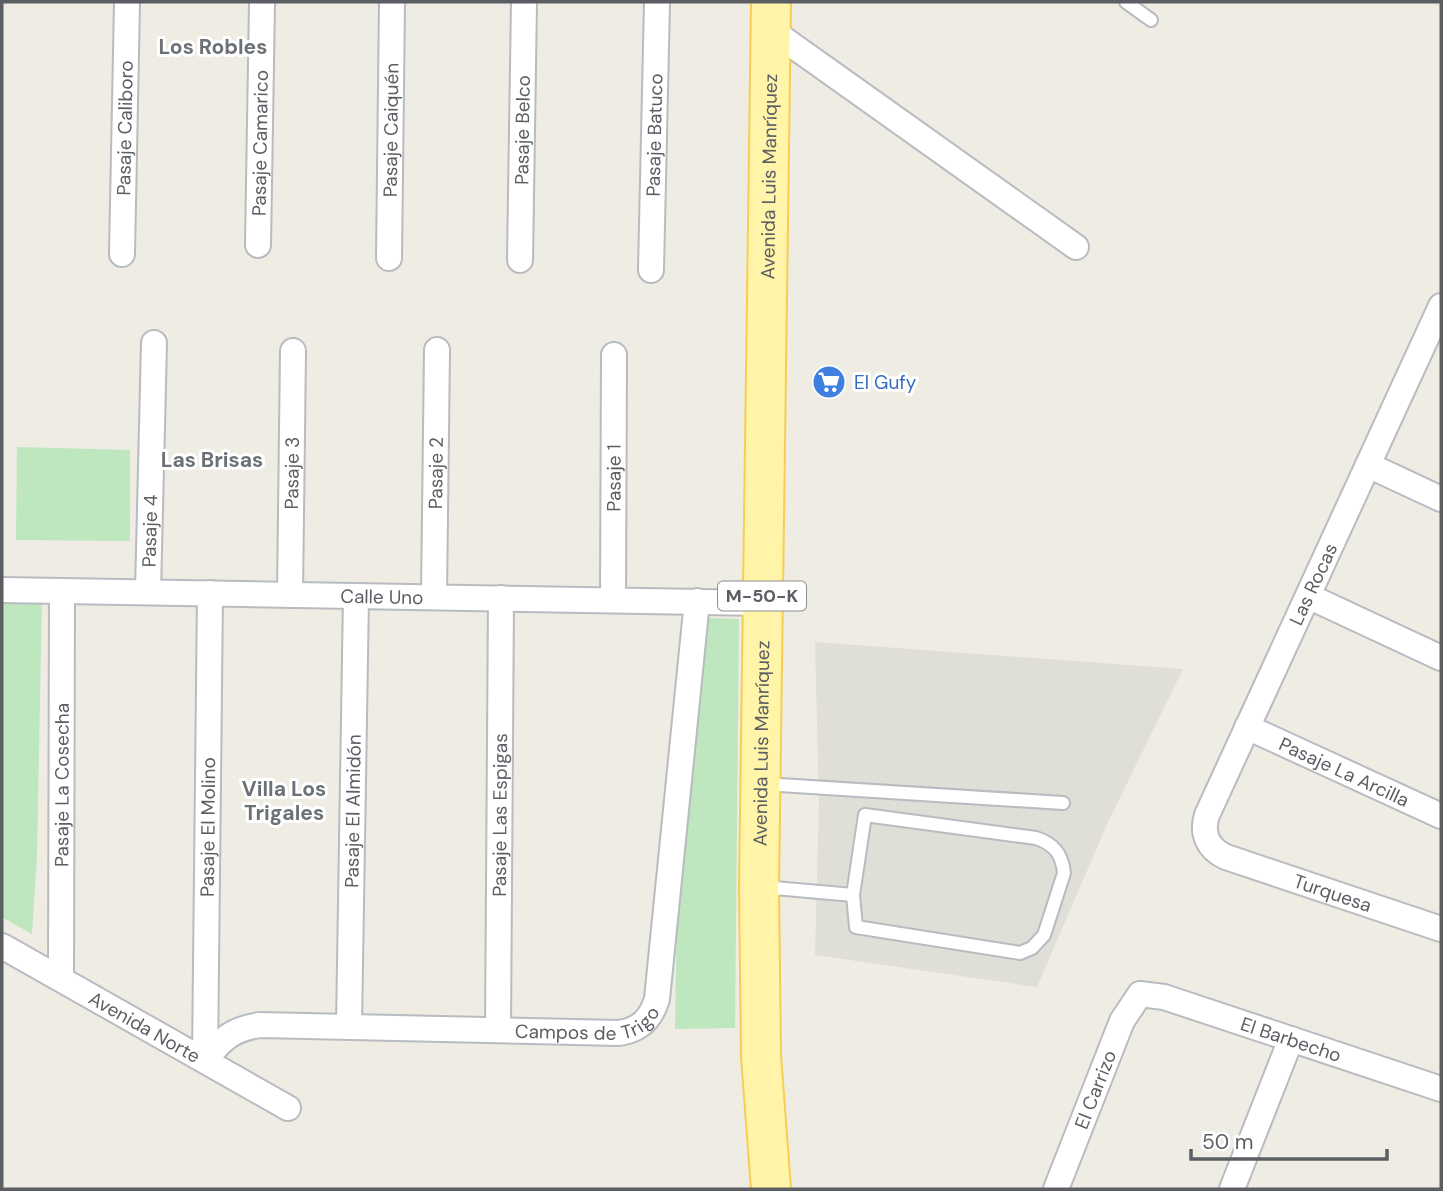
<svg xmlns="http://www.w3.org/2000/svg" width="1443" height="1191" font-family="'DM Sans',sans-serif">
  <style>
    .industrial { fill: #dfded7 }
    .green { fill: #bee7c0 }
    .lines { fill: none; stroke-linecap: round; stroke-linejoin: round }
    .service-casing { stroke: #b8bbc0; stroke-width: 16 }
    .minor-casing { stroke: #b8bbc0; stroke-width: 28 }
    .primary-casing { stroke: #f6ce54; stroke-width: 42 }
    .service { stroke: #fff; stroke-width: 12 }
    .minor { stroke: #fff; stroke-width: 24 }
    .primary { stroke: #fff4a7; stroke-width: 38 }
    .labels { text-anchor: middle; stroke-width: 6; stroke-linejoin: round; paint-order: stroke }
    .shield { fill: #fff; stroke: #8c8f92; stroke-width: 2 }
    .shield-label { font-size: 18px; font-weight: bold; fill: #5b5f64 }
    .street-label { font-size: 19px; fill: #5b5f64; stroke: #fff }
    .shop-label { font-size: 19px; fill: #366cbe; stroke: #fff; text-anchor: start }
    .neighbourhood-label { font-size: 21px; font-weight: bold; fill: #6c7176; stroke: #fff }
  </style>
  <rect width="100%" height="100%" fill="#eeece3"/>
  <!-- industrial -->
  <polygon class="industrial" points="815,642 1183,669 1108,822 1037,987 815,955 819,802"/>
  <!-- green -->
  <g class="green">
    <polygon points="17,447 130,450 130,541 16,540"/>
    <polygon points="2,595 42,596 37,856 32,934 2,917"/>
    <polygon points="682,617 739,619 735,1028 675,1029"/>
  </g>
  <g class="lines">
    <defs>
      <g id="service">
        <polyline points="1126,2 1151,20"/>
        <polyline points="764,784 1063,803"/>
        <path d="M865,815L1036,838C1054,844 1062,854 1064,873L1044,935L1032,948L1020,953L856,927L853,895Z"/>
        <polyline points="763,887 853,895"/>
      </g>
      <g id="minor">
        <polyline points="771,30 1076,247"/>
        <path id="s1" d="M258,245L262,2"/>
        <path id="s2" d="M122,254L127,2"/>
        <path id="s3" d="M389,258L392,2"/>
        <path id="s4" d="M520,260L524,2"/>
        <path id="s5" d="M651,270L657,2"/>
        <path id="s6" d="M1441,306L1207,815C1201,833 1208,849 1226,857L1441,929"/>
        <polyline points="1368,465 1441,499"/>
        <path id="s7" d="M2,590L762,603"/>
        <path id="s8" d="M148,592L154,343"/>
        <path id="s9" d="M290,595L293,351"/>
        <polyline points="1308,596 1441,658"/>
        <path id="s10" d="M434,597L437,350"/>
        <path id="s11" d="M613,600L614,355"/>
        <path id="s12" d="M1247,727L1441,816"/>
        <path id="s13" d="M2,946L288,1108"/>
        <path id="s14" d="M61,979L62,591"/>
        <path id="s15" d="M349,1026L356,596"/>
        <path id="s16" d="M498,1030L501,598"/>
        <path id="s17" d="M205,1060C222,1039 232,1029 260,1025L619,1033C640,1030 651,1019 657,999L697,601"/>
        <path id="s18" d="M205,1060L210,593"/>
        <path id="s19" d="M1056,1189L1122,1021L1140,994L1164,997L1441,1089"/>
        <polyline points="1232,1189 1291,1039"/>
      </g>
      <g id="primary">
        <path id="s20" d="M771,1189L761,1056L759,887L771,2"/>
      </g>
    </defs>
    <!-- service casing -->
    <use href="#service" class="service-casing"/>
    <!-- minor casing -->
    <use href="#minor" class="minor-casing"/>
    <!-- primary casing -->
    <use href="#primary" class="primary-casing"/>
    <!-- service -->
    <use href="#service" class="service"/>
    <!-- minor -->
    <use href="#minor" class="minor"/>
    <!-- primary -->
    <use href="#primary" class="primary"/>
  </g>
  <!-- icons -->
  <defs>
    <symbol id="supermarket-disc" viewBox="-11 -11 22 22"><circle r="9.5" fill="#3f7fe0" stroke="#fff"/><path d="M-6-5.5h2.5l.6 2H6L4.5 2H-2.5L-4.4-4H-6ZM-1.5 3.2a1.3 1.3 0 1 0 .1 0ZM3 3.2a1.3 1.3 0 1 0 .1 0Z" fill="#fff"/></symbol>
  </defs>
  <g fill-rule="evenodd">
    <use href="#supermarket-disc" x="810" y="363" width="38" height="38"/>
  </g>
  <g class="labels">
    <!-- shield labels -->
    <rect class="shield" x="718" y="581.5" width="88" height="29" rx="5"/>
    <g class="shield-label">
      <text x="762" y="602">M-50-K</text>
    </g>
    <!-- street labels -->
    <g class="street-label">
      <text dy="7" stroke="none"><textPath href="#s2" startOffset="126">Pasaje Caliboro</textPath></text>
      <text dy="7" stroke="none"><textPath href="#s3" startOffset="128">Pasaje Caiquén</textPath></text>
      <text dy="7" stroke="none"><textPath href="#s4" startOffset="130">Pasaje Belco</textPath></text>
      <text dy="7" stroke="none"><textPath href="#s5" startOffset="135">Pasaje Batuco</textPath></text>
      <text dy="7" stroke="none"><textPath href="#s1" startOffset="102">Pasaje Camarico</textPath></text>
      <text dy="7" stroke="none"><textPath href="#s20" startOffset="1013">Avenida Luis Manríquez</textPath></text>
      <text dy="7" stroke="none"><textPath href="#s9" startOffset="122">Pasaje 3</textPath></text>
      <text dy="7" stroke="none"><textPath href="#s10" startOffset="124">Pasaje 2</textPath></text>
      <text dy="7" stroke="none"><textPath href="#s11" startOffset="122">Pasaje 1</textPath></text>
      <text dy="7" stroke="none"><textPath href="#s8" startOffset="61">Pasaje 4</textPath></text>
      <text transform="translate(1313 584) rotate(-65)" y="7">Las Rocas</text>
      <text dy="7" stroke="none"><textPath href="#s7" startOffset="380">Calle Uno</textPath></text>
      <text dy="7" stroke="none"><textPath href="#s20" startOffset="446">Avenida Luis Manríquez</textPath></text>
      <text dy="7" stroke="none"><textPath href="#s12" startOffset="107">Pasaje La Arcilla</textPath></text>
      <text dy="7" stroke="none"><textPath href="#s14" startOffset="194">Pasaje La Cosecha</textPath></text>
      <text dy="7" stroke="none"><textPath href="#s15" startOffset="215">Pasaje El Almidón</textPath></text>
      <text dy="7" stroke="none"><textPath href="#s16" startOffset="215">Pasaje Las Espigas</textPath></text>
      <text dy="7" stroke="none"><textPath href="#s18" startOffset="233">Pasaje El Molino</textPath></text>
      <text dy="7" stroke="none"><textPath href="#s6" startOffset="724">Turquesa</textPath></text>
      <text dy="7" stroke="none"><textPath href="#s17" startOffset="397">Campos de Trigo</textPath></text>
      <text dy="7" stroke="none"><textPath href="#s13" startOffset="164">Avenida Norte</textPath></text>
      <text dy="7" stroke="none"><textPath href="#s19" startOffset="371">El Barbecho</textPath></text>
      <text dy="7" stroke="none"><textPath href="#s19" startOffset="107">El Carrizo</textPath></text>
    </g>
    <!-- shop labels -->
    <g class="shop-label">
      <text x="854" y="389">El Gufy</text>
    </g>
    <!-- neighbourhood labels -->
    <g class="neighbourhood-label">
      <text x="213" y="54">Los Robles</text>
      <text x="212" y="467">Las Brisas</text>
      <text x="284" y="796">Villa Los<tspan x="284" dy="24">Trigales</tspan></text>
    </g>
  </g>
  <!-- border -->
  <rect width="1443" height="1191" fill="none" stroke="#5b5f64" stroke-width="7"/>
  <!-- scale -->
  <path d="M1191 1149v10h196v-10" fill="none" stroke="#5b5f64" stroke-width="3.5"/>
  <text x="1202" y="1149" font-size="21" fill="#5b5f64" stroke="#ffffff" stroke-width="5" paint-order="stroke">50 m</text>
</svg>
